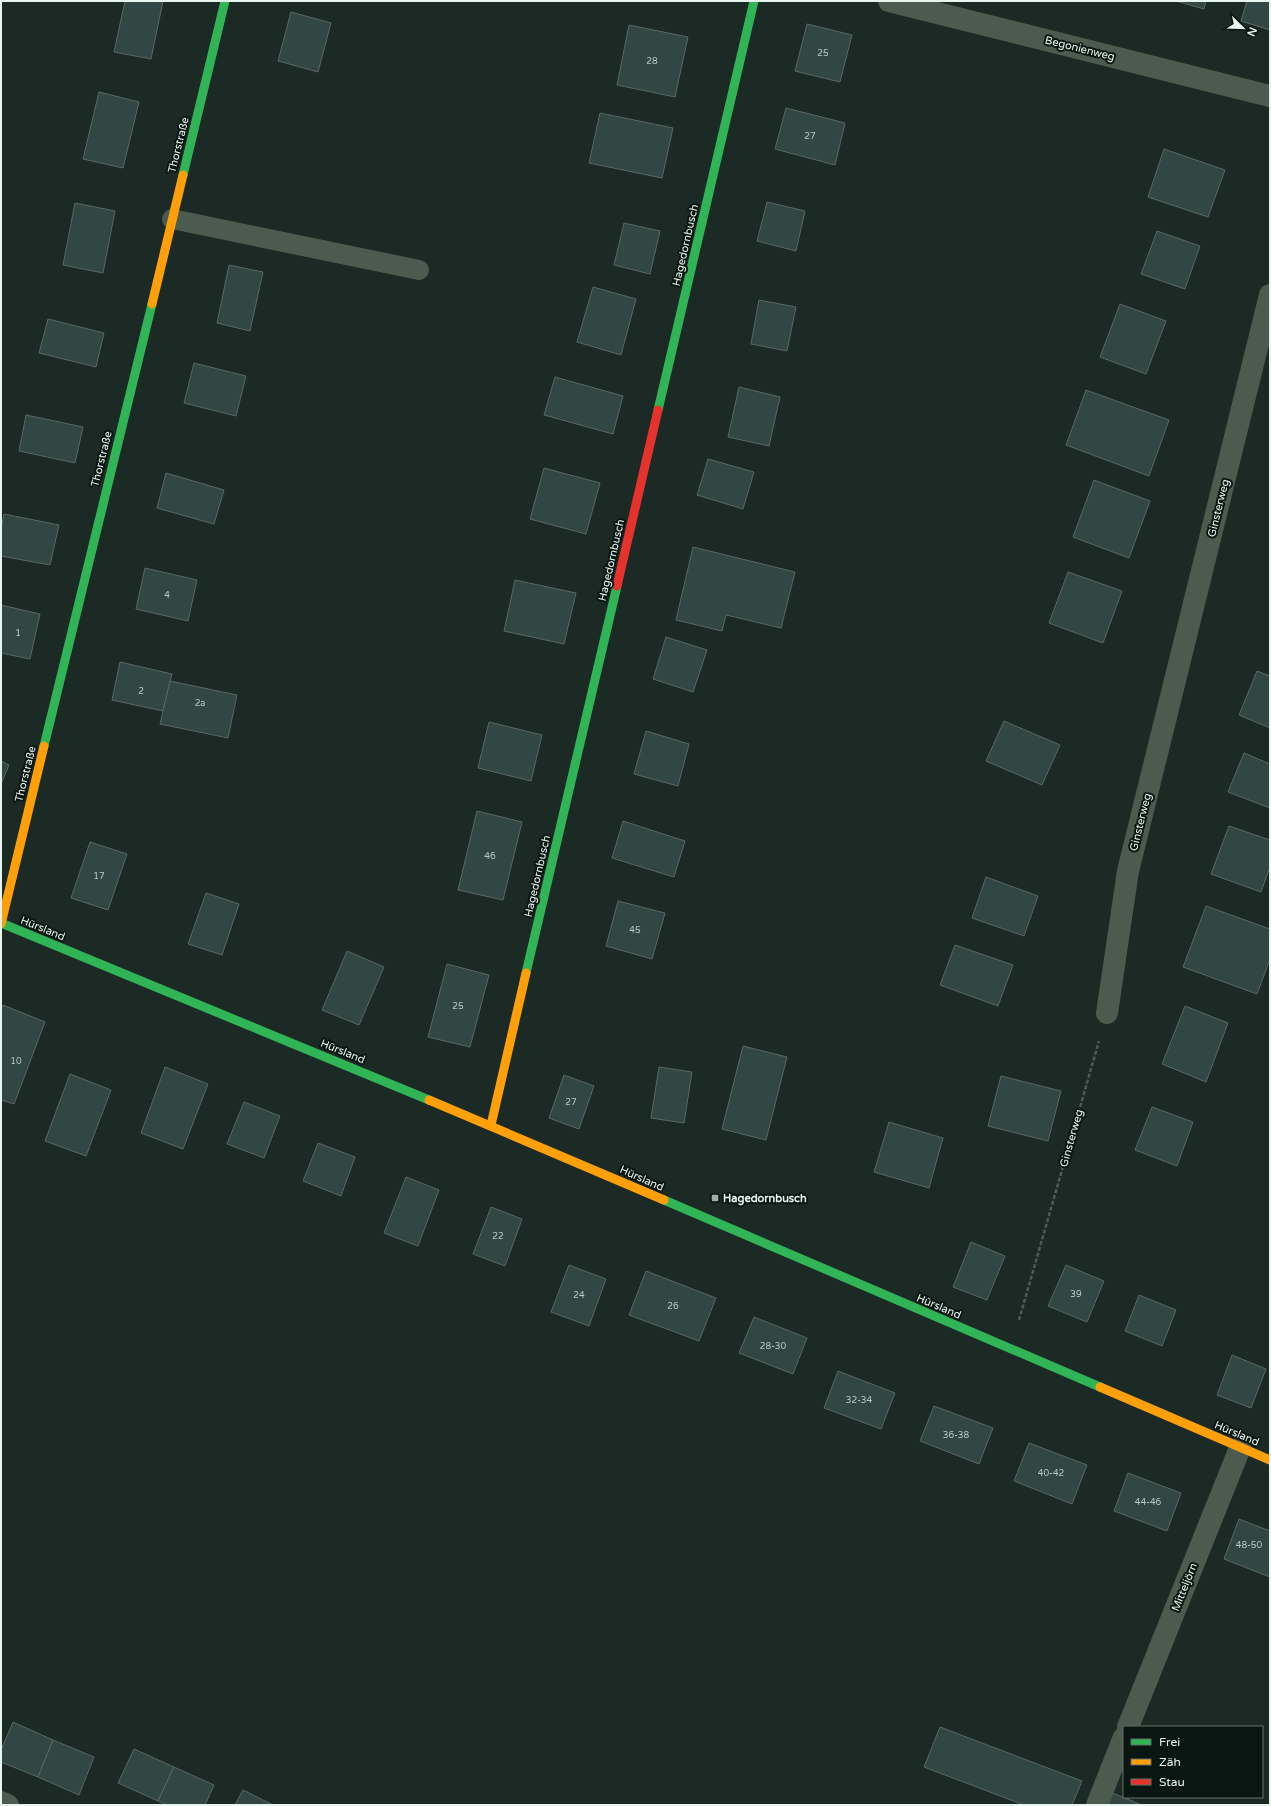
<svg xmlns="http://www.w3.org/2000/svg" width="1271" height="1806" font-family="'Varela Round',sans-serif">
  <style>
    .building { fill: #324743; stroke: #5a6864 }
    .lines { fill: none; stroke-linecap: round; stroke-linejoin: round }
    .path { stroke: #4f5c53; stroke-width: 2.5; stroke-dasharray: 4 2; stroke-linecap: butt }
    .lane { stroke: #4b5b4f; stroke-width: 20 }
    .street { stroke: #4b5b4f; stroke-width: 22 }
    .fast { stroke: #30b455; stroke-width: 9 }
    .slow { stroke: #ff9f0a; stroke-width: 9 }
    .jam { stroke: #e5322d; stroke-width: 9 }
    .poi-dot { fill: #9fafa8; stroke: #0a1611; stroke-width: 1.5 }
    .labels { text-anchor: middle; stroke-width: 4; stroke-linejoin: round; paint-order: stroke }
    .number-label { font-size: 9px; fill: #b9cac3 }
    .street-label { font-size: 11px; fill: #e6f6ee; stroke: #0a1611 }
    .poi-label { font-size: 11px; font-weight: bold; fill: #e6f6ee; stroke: #0a1611; text-anchor: start }
  </style>
  <rect width="100%" height="100%" fill="#1b2a25"/>
  <!-- building -->
  <g class="building">
    <polygon points="125,1 163,1 151,59 114,52"/>
    <polygon points="1176,1 1206,1 1204,9"/>
    <polygon points="1247,1 1270,1 1270,30 1241,21"/>
    <polygon points="291,12 331,23 318,72 278,61"/>
    <polygon points="807,24 852,35 840,82 795,71"/>
    <polygon points="629,25 688,37 675,97 617,85"/>
    <polygon points="99,92 139,102 123,168 83,159"/>
    <polygon points="786,108 845,123 835,165 775,149"/>
    <polygon points="600,113 673,128 662,178 589,163"/>
    <polygon points="1164,149 1225,170 1208,217 1148,197"/>
    <polygon points="767,202 805,211 796,251 757,241"/>
    <polygon points="75,203 115,211 103,273 63,265"/>
    <polygon points="624,223 660,231 650,274 614,265"/>
    <polygon points="1157,231 1200,246 1185,289 1141,274"/>
    <polygon points="229,265 263,272 250,331 217,323"/>
    <polygon points="593,287 636,299 621,355 577,342"/>
    <polygon points="759,300 796,307 787,351 751,344"/>
    <polygon points="1120,304 1166,321 1146,374 1100,357"/>
    <polygon points="48,319 104,333 96,367 39,353"/>
    <polygon points="194,363 246,376 236,416 184,403"/>
    <polygon points="555,377 623,396 613,434 544,415"/>
    <polygon points="739,387 780,397 769,446 728,437"/>
    <polygon points="1086,390 1169,420 1149,476 1066,445"/>
    <polygon points="26,415 83,427 75,463 19,451"/>
    <polygon points="708,459 754,472 743,509 697,495"/>
    <polygon points="544,468 600,483 586,534 530,519"/>
    <polygon points="166,473 224,490 214,524 157,508"/>
    <polygon points="1094,480 1150,501 1129,558 1073,537"/>
    <polygon points="4,514 59,525 50,565 1,556 1,529"/>
    <polygon points="693,547 795,572 781,628 726,615 722,631 676,620"/>
    <polygon points="145,568 197,580 188,621 136,609"/>
    <polygon points="1068,572 1122,591 1103,643 1049,623"/>
    <polygon points="515,580 576,593 564,644 504,631"/>
    <polygon points="1,605 40,614 30,659 1,653"/>
    <polygon points="666,637 707,650 693,692 653,679"/>
    <polygon points="120,662 172,674 163,711 112,700"/>
    <polygon points="1257,671 1270,676 1270,728 1239,715"/>
    <polygon points="170,681 237,695 228,738 160,724"/>
    <polygon points="1004,721 1060,745 1042,785 986,761"/>
    <polygon points="489,722 542,735 531,781 478,768"/>
    <polygon points="646,731 689,744 678,786 634,774"/>
    <polygon points="1244,753 1270,764 1270,808 1228,792"/>
    <polygon points="1,761 9,765 1,784"/>
    <polygon points="477,811 522,822 503,900 458,890"/>
    <polygon points="623,821 685,841 674,877 612,858"/>
    <polygon points="1229,826 1270,840 1270,867 1261,892 1211,874"/>
    <polygon points="90,842 127,854 108,910 71,898"/>
    <polygon points="986,877 1038,896 1024,936 972,918"/>
    <polygon points="206,893 239,904 222,955 188,944"/>
    <polygon points="618,901 665,913 652,959 606,946"/>
    <polygon points="1206,906 1270,929 1270,959 1257,994 1183,967"/>
    <polygon points="955,945 1013,965 998,1006 940,985"/>
    <polygon points="347,951 384,967 359,1025 322,1010"/>
    <polygon points="447,964 489,975 470,1047 428,1037"/>
    <polygon points="3,1005 45,1022 14,1104 1,1100 1,1010"/>
    <polygon points="1185,1006 1228,1023 1206,1082 1162,1064"/>
    <polygon points="743,1046 787,1057 766,1140 722,1129"/>
    <polygon points="165,1067 208,1084 183,1149 141,1133"/>
    <polygon points="659,1067 692,1072 684,1123 651,1118"/>
    <polygon points="70,1074 111,1090 86,1156 45,1141"/>
    <polygon points="564,1075 594,1086 579,1129 549,1118"/>
    <polygon points="1001,1076 1061,1091 1048,1141 988,1126"/>
    <polygon points="244,1102 280,1116 264,1158 227,1144"/>
    <polygon points="1152,1107 1193,1122 1177,1166 1135,1150"/>
    <polygon points="889,1122 943,1138 929,1188 874,1172"/>
    <polygon points="318,1143 355,1157 341,1196 303,1181"/>
    <polygon points="406,1177 439,1190 418,1246 384,1233"/>
    <polygon points="491,1207 522,1219 505,1266 473,1254"/>
    <polygon points="971,1242 1005,1256 987,1300 953,1287"/>
    <polygon points="569,1265 606,1279 589,1326 551,1312"/>
    <polygon points="1066,1265 1104,1281 1087,1322 1048,1306"/>
    <polygon points="646,1271 716,1298 699,1341 629,1315"/>
    <polygon points="1139,1295 1176,1310 1162,1346 1125,1331"/>
    <polygon points="754,1317 807,1338 793,1374 739,1353"/>
    <polygon points="1232,1355 1266,1369 1251,1408 1217,1395"/>
    <polygon points="838,1371 895,1393 881,1429 824,1408"/>
    <polygon points="934,1406 993,1428 979,1464 920,1441"/>
    <polygon points="1029,1443 1087,1465 1072,1504 1014,1481"/>
    <polygon points="1128,1473 1181,1493 1167,1531 1114,1511"/>
    <polygon points="1239,1519 1270,1531 1270,1577 1224,1559"/>
    <polygon points="13,1722 53,1740 38,1777 1,1762 1,1750"/>
    <polygon points="940,1727 1082,1781 1072,1805 1024,1805 924,1767"/>
    <polygon points="53,1740 94,1757 79,1795 38,1777"/>
    <polygon points="134,1749 174,1767 158,1801 118,1783"/>
    <polygon points="174,1767 214,1785 205,1805 167,1805 158,1801"/>
    <polygon points="243,1790 273,1805 235,1805"/>
    <polygon points="1110,1792 1142,1805 1105,1805"/>
  </g>
  <g class="lines">
    <!-- path -->
    <polyline class="path" points="1019,1320 1099,1041"/>
    <!-- lane -->
    <polyline class="lane" points="172,219 419,270"/>
    <!-- street -->
    <g class="street">
      <polyline points="889,1 1270,96"/>
      <polyline points="1107,1013 1128,871 1270,295"/>
      <polyline points="1128,1727 1240,1448"/>
      <polyline points="1,1802 8,1805"/>
      <polyline points="1097,1805 1124,1737"/>
    </g>
    <!-- fast -->
    <g class="fast">
      <polyline points="183,175 225,1"/>
      <polyline points="658,410 754,1"/>
      <polyline points="44,746 152,304"/>
      <polyline points="1,923 429,1100"/>
      <polyline points="526,973 617,586"/>
      <polyline points="664,1200 1100,1387"/>
    </g>
    <!-- slow -->
    <g class="slow">
      <polyline points="152,304 183,175"/>
      <polyline points="1,924 44,746"/>
      <polyline points="429,1100 664,1200"/>
      <polyline points="491,1125 526,973"/>
      <polyline points="1100,1387 1270,1460"/>
    </g>
    <!-- jam -->
    <polyline class="jam" points="617,586 658,410"/>
  </g>
  <!-- markers -->
  <rect class="poi-dot" x="711" y="1194" width="8" height="8" rx="2"/>
  <g class="labels">
    <!-- number labels -->
    <g class="number-label">
      <text x="823" y="56">25</text>
      <text x="652" y="64">28</text>
      <text x="810" y="139">27</text>
      <text x="167" y="598">4</text>
      <text x="18" y="636">1</text>
      <text x="141" y="694">2</text>
      <text x="200" y="706">2a</text>
      <text x="490" y="859">46</text>
      <text x="99" y="879">17</text>
      <text x="635" y="933">45</text>
      <text x="458" y="1009">25</text>
      <text x="16" y="1064">10</text>
      <text x="571" y="1105">27</text>
      <text x="498" y="1239">22</text>
      <text x="1076" y="1297">39</text>
      <text x="579" y="1298">24</text>
      <text x="673" y="1309">26</text>
      <text x="773" y="1349">28-30</text>
      <text x="859" y="1403">32-34</text>
      <text x="956" y="1438">36-38</text>
      <text x="1051" y="1476">40-42</text>
      <text x="1148" y="1505">44-46</text>
      <text x="1249" y="1548">48-50</text>
    </g>
    <!-- street labels -->
    <g class="street-label">
      <text transform="translate(1080 48) rotate(14)" y="4">Begonienweg</text>
      <text transform="translate(178 145) rotate(-76)" y="4">Thorstraße</text>
      <text transform="translate(685 245) rotate(-77)" y="4">Hagedornbusch</text>
      <text transform="translate(101 459) rotate(-76)" y="4">Thorstraße</text>
      <text transform="translate(1218 508) rotate(-76)" y="4">Ginsterweg</text>
      <text transform="translate(611 560) rotate(-77)" y="4">Hagedornbusch</text>
      <text transform="translate(25 774) rotate(-76)" y="4">Thorstraße</text>
      <text transform="translate(1140 822) rotate(-76)" y="4">Ginsterweg</text>
      <text transform="translate(537 876) rotate(-77)" y="4">Hagedornbusch</text>
      <text transform="translate(43 928) rotate(22)" y="4">Hürsland</text>
      <text transform="translate(343 1051) rotate(22)" y="4">Hürsland</text>
      <text transform="translate(1071 1138) rotate(-74)" y="4">Ginsterweg</text>
      <text transform="translate(642 1178) rotate(24)" y="4">Hürsland</text>
      <text transform="translate(939 1306) rotate(23)" y="4">Hürsland</text>
      <text transform="translate(1237 1433) rotate(23)" y="4">Hürsland</text>
      <text transform="translate(1184 1587) rotate(-68)" y="4">Mitteljörn</text>
    </g>
    <!-- poi labels -->
    <g class="poi-label">
      <text x="723" y="1202">Hagedornbusch</text>
    </g>
  </g>
  <!-- border -->
  <rect width="1271" height="1806" fill="none" stroke="#e6f6ee" stroke-width="4"/>
  <!-- legend -->
  <rect x="1123" y="1726" width="140" height="72" fill="#0a1611" stroke="#627069"/>
  <rect x="1131" y="1739" width="20" height="6" fill="#30b455" stroke="#627069"/>
  <text x="1159" y="1746" font-size="12" fill="#e6f6ee">Frei</text>
  <rect x="1131" y="1759" width="20" height="6" fill="#ff9f0a" stroke="#627069"/>
  <text x="1159" y="1766" font-size="12" fill="#e6f6ee">Zäh</text>
  <rect x="1131" y="1779" width="20" height="6" fill="#e5322d" stroke="#627069"/>
  <text x="1159" y="1786" font-size="12" fill="#e6f6ee">Stau</text>
  <!-- north arrow -->
  <g transform="translate(1243 28) rotate(113)" stroke="#0a1611" stroke-width="3" paint-order="stroke">
  <path d="M0-3L7 15L0 10L-7 15Z" fill="#e6f6ee"/>
  <text y="-6" font-size="11" font-weight="bold" text-anchor="middle" fill="#e6f6ee">N</text>
  </g>
</svg>
